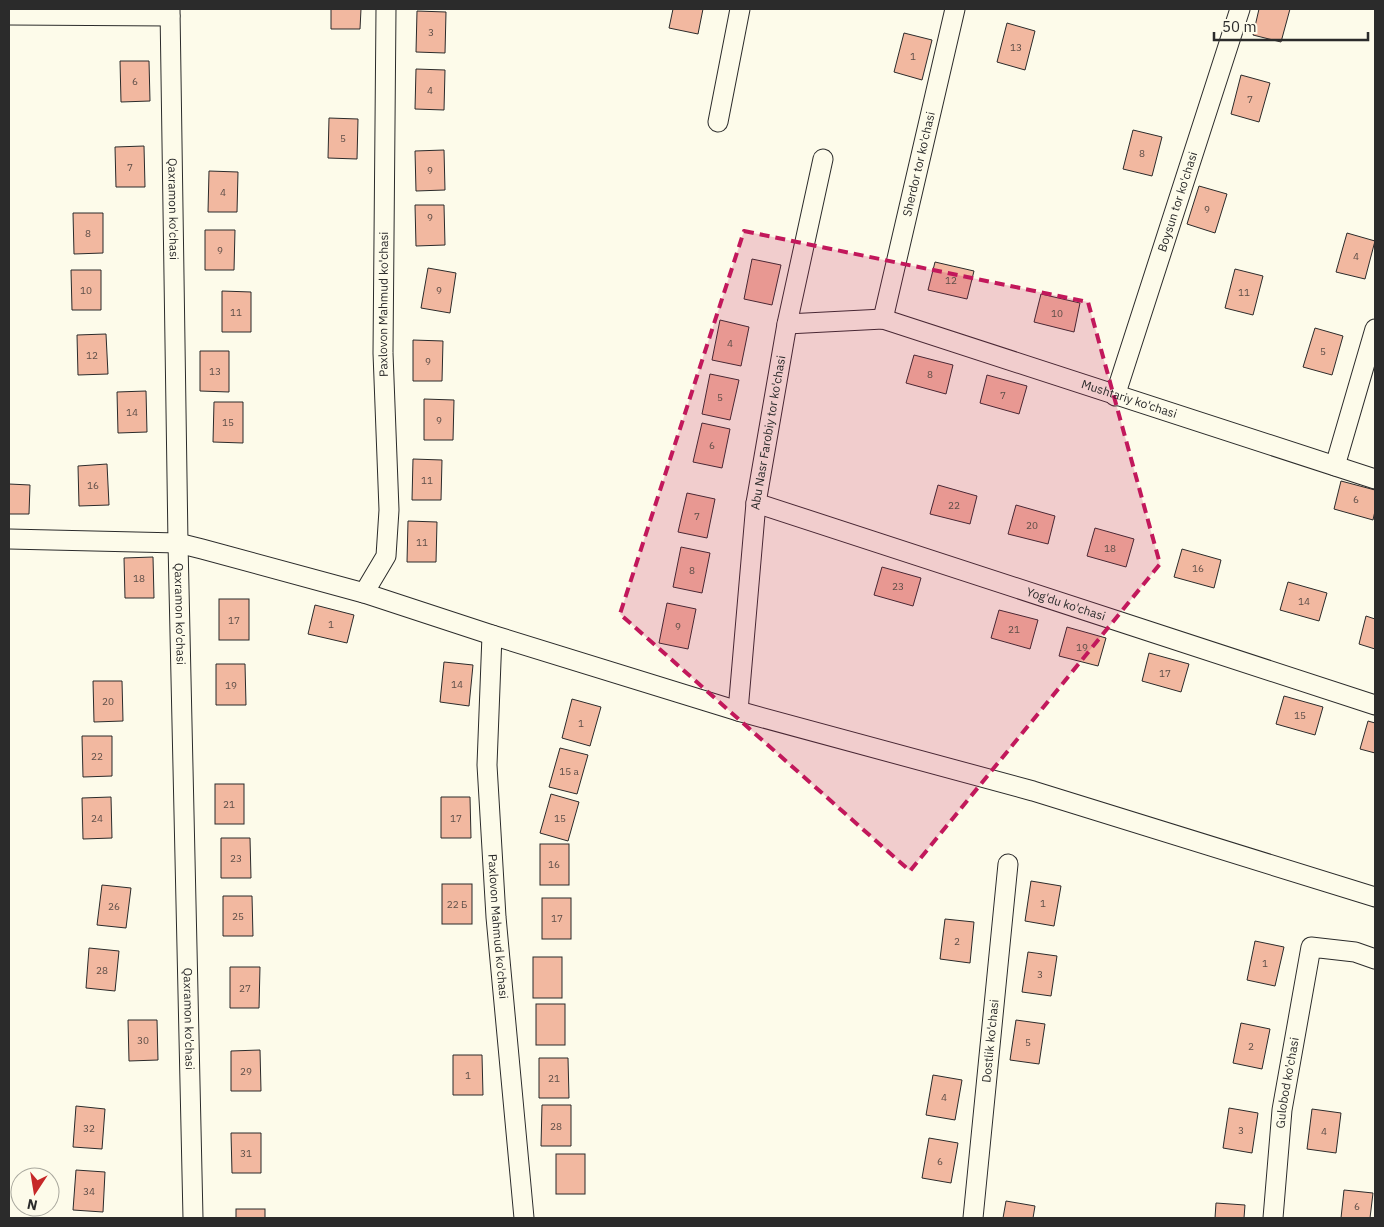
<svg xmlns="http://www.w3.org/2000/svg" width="1384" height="1227" font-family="'IBM Plex Sans',sans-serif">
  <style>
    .building { fill: #f2b8a0; stroke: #2b2b2b }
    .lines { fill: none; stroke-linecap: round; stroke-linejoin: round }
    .minor-casing { stroke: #2b2b2b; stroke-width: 21 }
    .minor { stroke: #fdfbea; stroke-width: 19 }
    .marked { fill: #c2185b; fill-opacity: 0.2; stroke: #c2185b; stroke-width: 4; stroke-dasharray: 10 6; stroke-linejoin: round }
    .labels { text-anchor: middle; stroke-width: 4; stroke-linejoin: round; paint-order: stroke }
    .number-label { font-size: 10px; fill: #5d4e48 }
    .street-label { font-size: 12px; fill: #2b2b2b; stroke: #fdfbea }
  </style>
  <rect width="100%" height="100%" fill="#fdfbea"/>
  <!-- building -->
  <g class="building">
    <polygon points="331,9 361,9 360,29 331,29"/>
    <polygon points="673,9 703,9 698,34 669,28"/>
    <polygon points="1259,9 1290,9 1281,42 1253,35"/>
    <polygon points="417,11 446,12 445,53 416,52"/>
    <polygon points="1007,23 1035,31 1025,70 997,62"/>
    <polygon points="904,33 932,40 922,80 894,72"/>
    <polygon points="120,61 149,61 150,101 121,102"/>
    <polygon points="416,69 445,70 444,110 415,109"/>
    <polygon points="1241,75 1270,83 1259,122 1231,114"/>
    <polygon points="329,118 358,119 357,159 328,158"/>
    <polygon points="1133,130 1162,137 1152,176 1123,169"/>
    <polygon points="144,146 145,187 116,187 115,147"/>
    <polygon points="444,150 445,190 416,191 415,151"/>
    <polygon points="209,171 238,172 237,212 208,212"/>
    <polygon points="1199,186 1227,194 1215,233 1187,224"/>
    <polygon points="415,205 444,205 445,245 416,246"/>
    <polygon points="73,213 103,213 103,253 74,254"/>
    <polygon points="205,230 235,230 234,270 205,270"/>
    <polygon points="1347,233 1375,241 1365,279 1336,272"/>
    <polygon points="752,259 781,265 772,305 744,299"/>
    <polygon points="935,262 974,271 967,299 928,290"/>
    <polygon points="428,268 456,273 450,313 421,308"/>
    <polygon points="1235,269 1263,276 1253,315 1225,308"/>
    <polygon points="71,270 101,270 101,310 72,310"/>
    <polygon points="222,291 251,292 251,332 222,332"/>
    <polygon points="1041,294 1080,303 1074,332 1034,322"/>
    <polygon points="720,320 749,327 741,366 712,360"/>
    <polygon points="1315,328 1343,336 1332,375 1303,367"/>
    <polygon points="106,334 108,374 78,375 77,335"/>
    <polygon points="413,340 443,341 442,381 413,381"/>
    <polygon points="200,351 229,351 229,392 200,391"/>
    <polygon points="914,355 953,365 946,394 906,383"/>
    <polygon points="710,374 739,380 730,420 702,414"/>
    <polygon points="987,375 1027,386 1019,414 980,403"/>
    <polygon points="146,391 147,432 118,433 117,392"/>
    <polygon points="424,399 454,400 453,440 424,440"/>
    <polygon points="214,402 243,402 243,443 213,442"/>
    <polygon points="702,423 730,429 722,468 693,462"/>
    <polygon points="413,459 442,460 441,500 412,500"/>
    <polygon points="107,464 109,505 79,506 78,466"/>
    <polygon points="1341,481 1375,490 1375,511 1373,520 1334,509"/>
    <polygon points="9,484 30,485 29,514 9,514"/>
    <polygon points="938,485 977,496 970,524 930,514"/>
    <polygon points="687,493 715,499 707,538 678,532"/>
    <polygon points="1016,505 1055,516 1048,544 1008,534"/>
    <polygon points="408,521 437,522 436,562 407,562"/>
    <polygon points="1095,528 1134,539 1126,567 1087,556"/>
    <polygon points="681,547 710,553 702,593 673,587"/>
    <polygon points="1182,549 1221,560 1214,588 1174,577"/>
    <polygon points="153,557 154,598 125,598 124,558"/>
    <polygon points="882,567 921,578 913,606 874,595"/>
    <polygon points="1288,582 1327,593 1319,621 1280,610"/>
    <rect x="219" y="599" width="30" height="41"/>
    <polygon points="667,603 696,609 688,649 659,643"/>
    <polygon points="315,605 354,615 347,643 308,634"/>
    <polygon points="999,610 1038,620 1030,649 991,638"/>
    <polygon points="1366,616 1375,619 1375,649 1359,644"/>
    <polygon points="1067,627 1106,638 1098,666 1059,656"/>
    <polygon points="1149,653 1189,664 1181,692 1142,681"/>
    <polygon points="444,662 473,665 469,706 440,702"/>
    <polygon points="216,664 245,664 246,705 216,705"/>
    <polygon points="93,681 122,681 123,721 94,722"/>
    <polygon points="1284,696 1323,707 1315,735 1276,724"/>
    <polygon points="572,699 601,707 590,746 562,738"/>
    <polygon points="1368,721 1375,723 1375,753 1360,749"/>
    <polygon points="82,736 112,736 112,776 83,777"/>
    <polygon points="560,748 588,755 577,794 549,787"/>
    <rect x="215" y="784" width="29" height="40"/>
    <polygon points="551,794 579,802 568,841 540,833"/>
    <polygon points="111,797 112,838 83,839 82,798"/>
    <polygon points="441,797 470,797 471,838 441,838"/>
    <polygon points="221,838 250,838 251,878 221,878"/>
    <rect x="540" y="844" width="29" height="41"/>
    <polygon points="1031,881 1061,886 1054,926 1025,921"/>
    <rect x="442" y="884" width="30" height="40"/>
    <polygon points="102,885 131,888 126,928 97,925"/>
    <polygon points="223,896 252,896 253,936 223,936"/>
    <rect x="542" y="898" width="29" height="41"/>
    <polygon points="945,919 974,922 970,963 940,959"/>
    <polygon points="1255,941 1284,947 1275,986 1247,980"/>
    <polygon points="89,948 119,951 115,991 86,988"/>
    <polygon points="1028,952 1057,956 1051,996 1022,992"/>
    <rect x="533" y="957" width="29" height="41"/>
    <polygon points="230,967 260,967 259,1008 230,1008"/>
    <rect x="536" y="1004" width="29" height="41"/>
    <polygon points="128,1020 157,1020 158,1060 129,1061"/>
    <polygon points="1016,1020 1045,1024 1039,1064 1010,1060"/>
    <polygon points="1241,1023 1270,1029 1262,1069 1233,1063"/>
    <polygon points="260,1050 261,1091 231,1091 231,1051"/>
    <polygon points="453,1055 482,1055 483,1095 453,1095"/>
    <polygon points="539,1058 568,1058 569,1098 539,1098"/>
    <polygon points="933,1075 962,1080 955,1120 926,1115"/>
    <polygon points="542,1105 571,1105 571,1146 541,1146"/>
    <polygon points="76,1106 105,1109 102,1149 73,1147"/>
    <polygon points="1229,1108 1258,1113 1252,1153 1223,1148"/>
    <polygon points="1312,1109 1341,1113 1336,1153 1307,1149"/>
    <polygon points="231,1133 261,1133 261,1173 232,1173"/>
    <polygon points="929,1138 958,1143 951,1183 922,1178"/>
    <rect x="556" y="1154" width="29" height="40"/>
    <polygon points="76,1170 105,1172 103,1212 73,1210"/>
    <polygon points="1344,1190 1373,1193 1370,1218 1341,1218"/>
    <polygon points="1006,1201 1035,1206 1033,1218 1003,1218"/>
    <polygon points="1216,1203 1245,1205 1244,1218 1215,1218"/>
    <rect x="236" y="1209" width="29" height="9"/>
  </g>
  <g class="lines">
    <defs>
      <g id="minor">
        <path id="s1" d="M170,9L178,543L193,1218"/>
        <polyline points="9,15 170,16"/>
        <polyline points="718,122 740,9"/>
        <path id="s2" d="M883,319L955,9"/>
        <path id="s3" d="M787,324L883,319L1375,479"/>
        <path id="s4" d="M1115,396L1240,9"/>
        <polyline points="1335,466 1375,329"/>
        <path id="s5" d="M756,503L1375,705"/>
        <polyline points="9,539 178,543 202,549 364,593 492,635 738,711 1033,791 1375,897"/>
        <path id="s6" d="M364,593L386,556L389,510L383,353L386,9"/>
        <path id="s7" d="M492,635L487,765L496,917L524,1218"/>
        <path id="s8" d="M738,711L756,503L787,324L823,159"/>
        <path id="s9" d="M973,1218L1008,864"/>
        <path id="s10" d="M1273,1218L1282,1110L1311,947L1355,952L1375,959"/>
      </g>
    </defs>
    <!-- minor casing -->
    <use href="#minor" class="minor-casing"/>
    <!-- minor -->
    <use href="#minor" class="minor"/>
  </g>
  <!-- marked area -->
  <path class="marked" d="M744,231L1088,302L1160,564L910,871L620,614Z"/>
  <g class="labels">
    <!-- number labels -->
    <g class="number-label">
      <text x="431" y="36">3</text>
      <text x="1016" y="51">13</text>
      <text x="913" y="60">1</text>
      <text x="135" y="85">6</text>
      <text x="430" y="94">4</text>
      <text x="1250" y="103">7</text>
      <text x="343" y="142">5</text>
      <text x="1142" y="157">8</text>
      <text x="130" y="171">7</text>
      <text x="430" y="174">9</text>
      <text x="223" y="196">4</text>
      <text x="1207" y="213">9</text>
      <text x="430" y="221">9</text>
      <text x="88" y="237">8</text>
      <text x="220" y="254">9</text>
      <text x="1356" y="260">4</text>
      <text x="951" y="284">12</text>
      <text x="86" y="294">10</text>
      <text x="439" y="294">9</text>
      <text x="1244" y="296">11</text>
      <text x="236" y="316">11</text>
      <text x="1057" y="317">10</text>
      <text x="730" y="347">4</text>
      <text x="1323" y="355">5</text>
      <text x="92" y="359">12</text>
      <text x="428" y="365">9</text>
      <text x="215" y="375">13</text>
      <text x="930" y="378">8</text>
      <text x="1003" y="399">7</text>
      <text x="720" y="401">5</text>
      <text x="132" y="416">14</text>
      <text x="439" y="424">9</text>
      <text x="228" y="426">15</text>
      <text x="712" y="449">6</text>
      <text x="427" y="484">11</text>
      <text x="93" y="489">16</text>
      <text x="1356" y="503">6</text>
      <text x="954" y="509">22</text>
      <text x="697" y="520">7</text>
      <text x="1032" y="529">20</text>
      <text x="422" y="546">11</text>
      <text x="1110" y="552">18</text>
      <text x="1198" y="572">16</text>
      <text x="692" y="574">8</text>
      <text x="139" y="582">18</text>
      <text x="898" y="590">23</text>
      <text x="1304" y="605">14</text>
      <text x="234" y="624">17</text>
      <text x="331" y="628">1</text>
      <text x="678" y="630">9</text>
      <text x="1014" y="633">21</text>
      <text x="1082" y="651">19</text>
      <text x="1165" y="677">17</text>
      <text x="457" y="688">14</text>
      <text x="231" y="689">19</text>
      <text x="108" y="705">20</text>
      <text x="1300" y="719">15</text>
      <text x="581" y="727">1</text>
      <text x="97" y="760">22</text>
      <text x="569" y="775">15 а</text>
      <text x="229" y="808">21</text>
      <text x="97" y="822">24</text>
      <text x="456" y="822">17</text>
      <text x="560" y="822">15</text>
      <text x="236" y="862">23</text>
      <text x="554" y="868">16</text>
      <text x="1043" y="907">1</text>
      <text x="457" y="908">22 Б</text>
      <text x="114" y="910">26</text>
      <text x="238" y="920">25</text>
      <text x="557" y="922">17</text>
      <text x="957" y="945">2</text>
      <text x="1265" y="967">1</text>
      <text x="102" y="974">28</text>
      <text x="1040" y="978">3</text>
      <text x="245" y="992">27</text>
      <text x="143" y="1044">30</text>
      <text x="1028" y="1046">5</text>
      <text x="1251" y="1050">2</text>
      <text x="246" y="1075">29</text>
      <text x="468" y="1079">1</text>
      <text x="554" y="1082">21</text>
      <text x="944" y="1101">4</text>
      <text x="556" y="1130">28</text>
      <text x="89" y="1132">32</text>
      <text x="1241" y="1134">3</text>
      <text x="1324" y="1135">4</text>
      <text x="246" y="1157">31</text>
      <text x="940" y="1165">6</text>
      <text x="89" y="1195">34</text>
      <text x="1357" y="1210">6</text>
    </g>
    <!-- street labels -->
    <g class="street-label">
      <text dy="4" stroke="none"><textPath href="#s2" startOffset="159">Sherdor tor ko'chasi</textPath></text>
      <text dy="4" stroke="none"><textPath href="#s4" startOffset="204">Boysun tor ko'chasi</textPath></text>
      <text dy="4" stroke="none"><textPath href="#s1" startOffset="200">Qaxramon ko'chasi</textPath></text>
      <text dy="4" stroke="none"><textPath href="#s6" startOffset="295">Paxlovon Mahmud ko'chasi</textPath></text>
      <text dy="4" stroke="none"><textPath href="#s3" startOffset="355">Mushtariy ko'chasi</textPath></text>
      <text dy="4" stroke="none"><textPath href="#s8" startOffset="280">Abu Nasr Farobiy tor ko'chasi</textPath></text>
      <text dy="4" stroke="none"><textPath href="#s5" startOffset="326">Yog'du ko'chasi</textPath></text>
      <text dy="4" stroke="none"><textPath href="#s1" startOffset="605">Qaxramon ko'chasi</textPath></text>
      <text dy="4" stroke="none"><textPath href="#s7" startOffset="292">Paxlovon Mahmud ko'chasi</textPath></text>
      <text dy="4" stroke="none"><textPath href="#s1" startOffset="1010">Qaxramon ko'chasi</textPath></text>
      <text dy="4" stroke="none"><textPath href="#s9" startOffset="178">Dostlik ko'chasi</textPath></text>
      <text dy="4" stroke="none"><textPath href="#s10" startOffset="136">Gulobod ko'chasi</textPath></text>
    </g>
  </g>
  <!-- border -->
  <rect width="1384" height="1227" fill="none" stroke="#2b2b2b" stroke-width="20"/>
  <!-- north arrow -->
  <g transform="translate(35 1192) rotate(192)"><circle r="24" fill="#fdfbea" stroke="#a9a89e"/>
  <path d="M0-4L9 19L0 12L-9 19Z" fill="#c62828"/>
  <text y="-8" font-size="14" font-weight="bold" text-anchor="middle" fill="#2b2b2b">N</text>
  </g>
  <!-- scale -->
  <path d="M1214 32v8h154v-8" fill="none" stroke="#2b2b2b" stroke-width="2.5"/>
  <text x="1222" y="32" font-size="15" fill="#2b2b2b" stroke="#fdfbea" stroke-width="4" paint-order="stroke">50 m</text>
</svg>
